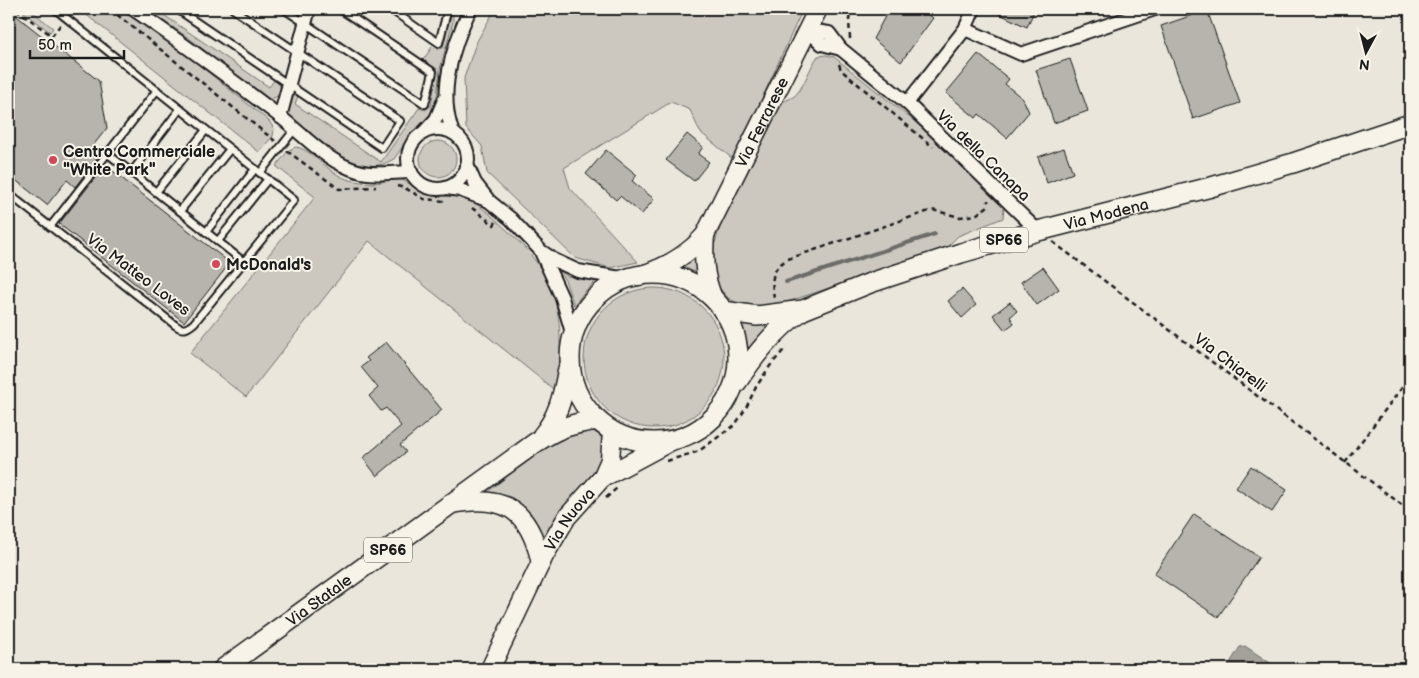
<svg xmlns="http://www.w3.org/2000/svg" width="1419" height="678" font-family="'Balsamiq Sans',sans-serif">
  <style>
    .green { fill: #ccc8c0; stroke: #74726e }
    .water { fill: #a3a19a; stroke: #6d6c68 }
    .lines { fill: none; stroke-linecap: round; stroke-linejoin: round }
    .stream { stroke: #6d6c68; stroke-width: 4 }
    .building { fill: #b6b4ac; stroke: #1c1c1c }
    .service-casing { stroke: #1c1c1c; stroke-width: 10 }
    .minor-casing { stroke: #1c1c1c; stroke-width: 16 }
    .secondary-casing { stroke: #1c1c1c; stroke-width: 21 }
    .primary-casing { stroke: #1c1c1c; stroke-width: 22 }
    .path { stroke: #1c1c1c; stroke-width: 2.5; stroke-dasharray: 5 4; stroke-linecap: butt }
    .service { stroke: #f7f3e8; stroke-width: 6 }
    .minor { stroke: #f7f3e8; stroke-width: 12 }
    .secondary { stroke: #f7f3e8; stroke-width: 18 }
    .primary { stroke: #f7f3e8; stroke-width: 19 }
    .poi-dot { fill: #d1495b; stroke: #f7f3e8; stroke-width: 2 }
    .labels { text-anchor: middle; stroke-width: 4; stroke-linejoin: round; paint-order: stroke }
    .shield { fill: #f7f3e8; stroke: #5e5c59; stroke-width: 1 }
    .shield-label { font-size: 15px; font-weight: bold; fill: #1c1c1c }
    .street-label { font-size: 16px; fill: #1c1c1c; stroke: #f7f3e8 }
    .poi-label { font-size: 16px; font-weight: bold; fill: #1c1c1c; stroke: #f7f3e8; text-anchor: start }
  </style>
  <rect width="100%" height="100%" fill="#eae6dc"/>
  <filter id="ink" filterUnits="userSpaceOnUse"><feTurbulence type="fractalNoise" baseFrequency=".02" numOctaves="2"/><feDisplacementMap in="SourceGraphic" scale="10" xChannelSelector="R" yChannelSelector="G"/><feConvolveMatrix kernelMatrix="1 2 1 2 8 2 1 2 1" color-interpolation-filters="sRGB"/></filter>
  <g filter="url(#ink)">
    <!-- green -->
    <g class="green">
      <polygon points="20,9 29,9 53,28 50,32"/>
      <polygon points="79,9 119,9 183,52 269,121 274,129 273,136 259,152"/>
      <path d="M146,9H155L269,87L275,79C281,85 282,89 278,96L269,100L264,97L190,39Z"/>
      <polygon points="451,9 453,9 453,22 440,69 436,107 427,123 409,138 394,159 384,164 372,166 350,162 339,157 286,114 291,97 295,94 298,96 295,104 381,162 419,108 425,110 431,106 437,70 423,60 432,47 438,49 443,48"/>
      <polygon points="495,9 796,9 801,13 734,160 700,132 690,110 671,102 564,168 570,188 638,262 610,268 575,258 487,173 482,146 466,128 464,78 476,43"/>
      <path d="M826,55L834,57L914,121L960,161L1001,202L1004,208L1003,218L958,236L945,249L784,303L763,308L744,307L728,298L716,284L712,252L723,218L778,104C783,101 788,100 793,97C803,91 810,66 818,56Z"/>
      <circle cx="438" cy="159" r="18"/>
      <path d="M296,147C312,149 329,175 350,180C359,182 372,184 381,182C387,180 392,178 399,179C409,181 417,192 428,195C442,199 456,193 469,200C484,207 496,220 508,231C563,281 564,322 557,392L369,241L246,397L190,353L315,197L276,166L289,150Z"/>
      <polygon points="699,251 699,274 679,265"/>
      <polygon points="558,270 567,276 596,281 585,291 574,305 565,280"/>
      <circle cx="654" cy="358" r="70"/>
      <polygon points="742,323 756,325 773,325 749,351"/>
      <polygon points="587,428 599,434 603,441 605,447 599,466 566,504 542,538 484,494 566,433"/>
    </g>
    <!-- water -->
    <polygon class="water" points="1245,646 1279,669 1226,669 1240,647"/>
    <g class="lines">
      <!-- stream -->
      <polyline class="stream" points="786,282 935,234"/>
    </g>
    <!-- building -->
    <g class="building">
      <polygon points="889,9 921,9 933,18 901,62 873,39"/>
      <polygon points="989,9 1035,9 1027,27"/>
      <polygon points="9,10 99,81 107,128 88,152 97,159 75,187 67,180 47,205 9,175"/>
      <polygon points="1207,10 1240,103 1193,119 1161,26"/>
      <polygon points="978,54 1009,79 1005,84 1023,99 1029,112 1007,138 979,114 976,118 946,93"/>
      <polygon points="1070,59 1088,111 1054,123 1036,70"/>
      <polygon points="687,134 703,147 698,154 709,162 694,181 666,160"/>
      <polygon points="1064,148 1073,173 1047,183 1038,157"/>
      <polygon points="606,150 637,175 632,181 654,199 642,214 620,196 616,200 586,174"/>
      <polygon points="105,165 230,263 184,322 59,224"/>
      <polygon points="1043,267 1059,289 1037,305 1021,282"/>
      <polygon points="962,289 976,305 962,318 948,301"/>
      <polygon points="1010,302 1017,311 1010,317 1014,323 1005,330 993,315"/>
      <polygon points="386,342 442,410 400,445 406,452 377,476 363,458 401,426 386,408 381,411 369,396 378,388 361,367 369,361 366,358"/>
      <polygon points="1251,466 1287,490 1272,512 1236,488"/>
      <polygon points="1194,514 1259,557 1218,617 1154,574"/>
    </g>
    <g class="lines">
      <defs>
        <g id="service">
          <polyline points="177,9 382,148 400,121 233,9"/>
          <polyline points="284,9 425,104 433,72 340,9"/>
          <polyline points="390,9 439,43 447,12 442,9"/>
          <polyline points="107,153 244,262"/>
          <polyline points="131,173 180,109"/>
          <polyline points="260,173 295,129"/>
          <polyline points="156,192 206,130"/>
          <path d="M9,194L175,325C183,331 187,329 194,323L294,200L55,9"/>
          <polyline points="180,211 230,149"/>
          <polyline points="50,227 157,90"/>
          <polyline points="206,232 255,169"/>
          <polyline points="218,241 268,179"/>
        </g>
        <g id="minor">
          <path d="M133,9C182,43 230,78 278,115C303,134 326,162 358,171C374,176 394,172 411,172"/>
          <polyline points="965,29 1021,54 1155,9"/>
          <polyline points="808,30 829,33 841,49 907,103 1038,231"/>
          <polyline points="808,30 822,44 841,49"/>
          <polyline points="907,103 965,29 974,9"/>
          <polyline points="280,117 309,9"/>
          <circle cx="438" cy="159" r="30"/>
          <polyline points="424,132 436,119 444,100"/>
          <path d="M453,133C437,93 453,46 470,9"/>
          <polyline points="467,165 475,183 489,201 511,219 541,251 554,260 578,271 627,279"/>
          <polyline points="447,188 460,190 487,200"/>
          <polyline points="542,254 562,298 573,336"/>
        </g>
        <g id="secondary">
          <path d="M705,235C703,258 704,277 713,298"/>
          <path id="s1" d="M639,276C665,268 687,256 705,235L818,9"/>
          <polyline points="602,478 610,460 612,432"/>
          <path d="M451,504C505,494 529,509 541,563"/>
          <path id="s2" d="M490,669L544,556L567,517L602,478L673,440"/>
        </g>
        <g id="primary">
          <circle cx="654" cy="358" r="84"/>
          <path id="s3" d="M723,311L757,316L803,310L870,283L961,253L1038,231L1211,187L1293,163L1410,124"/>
          <path d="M737,382C755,355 773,332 800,312"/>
          <path d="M542,436C559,416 563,394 568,369"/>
          <path id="s4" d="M223,669L535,443C558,428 570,424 597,420"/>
        </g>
      </defs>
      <!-- service casing -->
      <use href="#service" class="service-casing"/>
      <!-- minor casing -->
      <use href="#minor" class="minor-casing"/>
      <!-- secondary casing -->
      <use href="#secondary" class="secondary-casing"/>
      <!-- primary casing -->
      <use href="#primary" class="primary-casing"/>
      <!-- path -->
      <g class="path">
        <polyline points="16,9 52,36 61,24"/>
        <polyline points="110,9 275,141"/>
        <polyline points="850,39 849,19 852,9"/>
        <polyline points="839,64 841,70 933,147"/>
        <polyline points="287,151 339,189 376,187"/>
        <polyline points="397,186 405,188 424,199 445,201"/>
        <polyline points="472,208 494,225 496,222"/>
        <polyline points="1053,242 1410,511"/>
        <path d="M774,298C771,279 771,269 788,259L932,210L960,217L976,215L988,206V200"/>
        <polyline points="667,461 699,451 735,425 746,408 756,387 770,366 783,351 783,348"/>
        <polyline points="1345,463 1410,377"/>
        <polyline points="606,498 617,488"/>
      </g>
      <!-- service -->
      <use href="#service" class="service"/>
      <!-- minor -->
      <use href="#minor" class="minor"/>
      <!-- secondary -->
      <use href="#secondary" class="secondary"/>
      <!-- primary -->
      <use href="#primary" class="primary"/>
    </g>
  </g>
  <!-- markers -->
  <g class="poi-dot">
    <circle cx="53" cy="160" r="5"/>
    <circle cx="216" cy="264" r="5"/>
  </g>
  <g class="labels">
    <!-- shield labels -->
    <g class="shield">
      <rect x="980" y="227.5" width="48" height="25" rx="4"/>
      <rect x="364" y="537.5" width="48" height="25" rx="4"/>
    </g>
    <g class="shield-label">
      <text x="1004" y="245">SP66</text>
      <text x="388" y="555">SP66</text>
    </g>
    <!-- street labels -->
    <g class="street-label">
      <text dy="6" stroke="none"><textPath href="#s1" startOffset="205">Via Ferrarese</textPath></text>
      <text transform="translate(984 155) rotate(44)" y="6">Via della Canapa</text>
      <text dy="6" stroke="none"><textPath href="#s3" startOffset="399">Via Modena</textPath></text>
      <text transform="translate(139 274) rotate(37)" y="6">Via Matteo Loves</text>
      <text transform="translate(1231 362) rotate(37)" y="6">Via Chiarelli</text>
      <text dy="6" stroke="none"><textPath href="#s2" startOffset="170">Via Nuova</textPath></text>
      <text dy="6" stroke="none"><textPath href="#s4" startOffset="118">Via Statale</textPath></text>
    </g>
    <!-- poi labels -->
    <g class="poi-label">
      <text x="63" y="157">Centro Commerciale<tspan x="63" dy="18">"White Park"</tspan></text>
      <text x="226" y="270">McDonald's</text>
    </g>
  </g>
  <!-- margin -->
  <rect width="1419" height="678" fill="none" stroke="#f7f3e8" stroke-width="30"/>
  <rect x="15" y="15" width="1389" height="648" fill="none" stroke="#1c1c1c" stroke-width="2" filter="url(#ink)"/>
  <!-- north arrow -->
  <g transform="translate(1366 52) rotate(187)" stroke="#f7f3e8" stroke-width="4" paint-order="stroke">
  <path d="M0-4L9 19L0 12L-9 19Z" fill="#1c1c1c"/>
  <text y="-8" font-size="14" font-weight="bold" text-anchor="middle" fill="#1c1c1c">N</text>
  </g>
  <!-- scale -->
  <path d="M30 50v8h94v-8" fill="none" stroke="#1c1c1c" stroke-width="2.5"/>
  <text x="38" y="50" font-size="15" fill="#1c1c1c" stroke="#f7f3e8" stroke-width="4" paint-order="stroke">50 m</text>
</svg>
